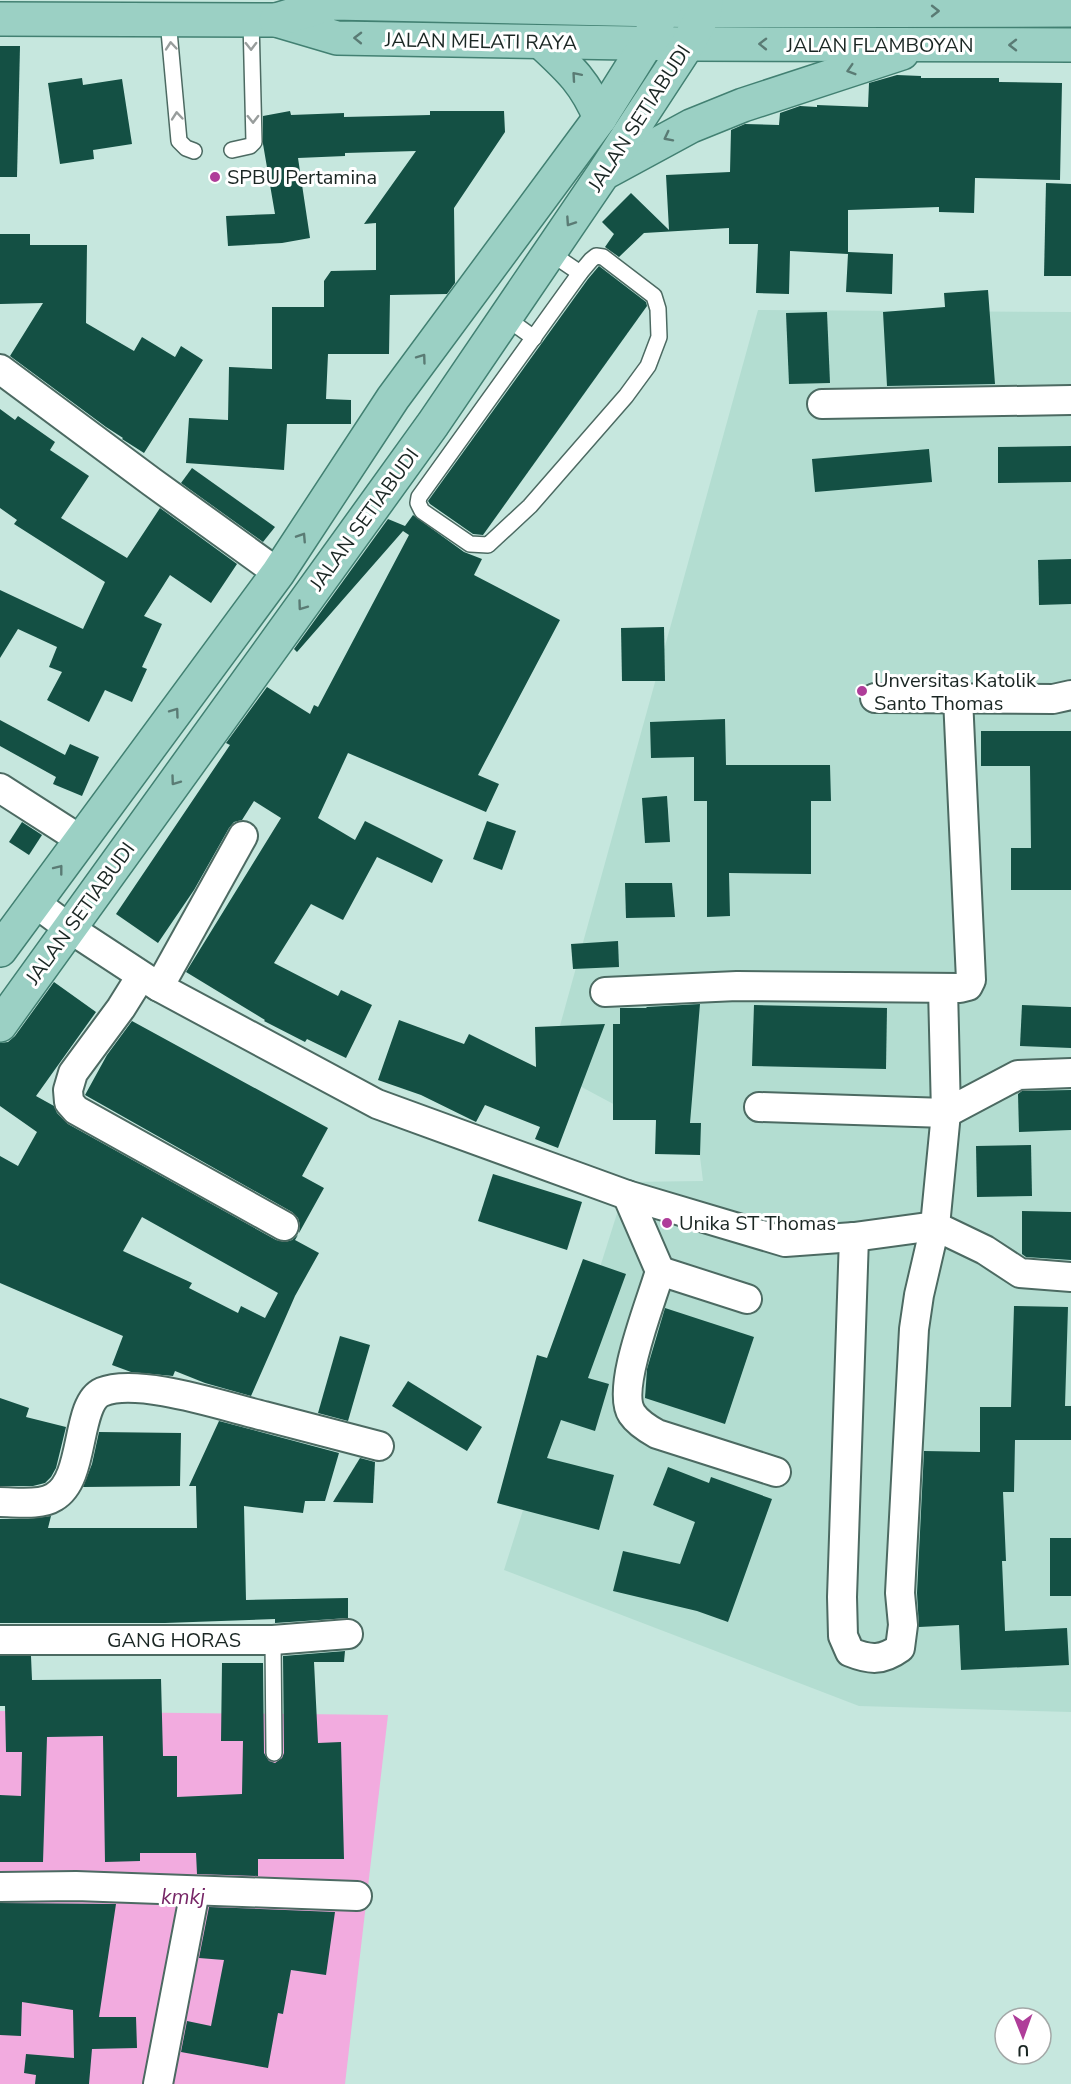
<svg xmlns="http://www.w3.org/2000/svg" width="1071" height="2084" font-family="'Nunito Sans',sans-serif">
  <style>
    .built { fill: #b3ddd1 }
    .water { fill: #f2abdf }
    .building { fill: #145044; fill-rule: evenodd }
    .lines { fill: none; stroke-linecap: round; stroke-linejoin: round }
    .service-casing { stroke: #4c6a62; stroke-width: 18 }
    .minor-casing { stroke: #4c6a62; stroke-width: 32 }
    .primary-casing { stroke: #428072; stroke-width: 36 }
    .service { stroke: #fff; stroke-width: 15 }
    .minor { stroke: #fff; stroke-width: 28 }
    .primary { stroke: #9bd0c4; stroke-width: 33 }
    .oneway { stroke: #5a7b74 }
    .oneway2 { stroke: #989d9c }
    .poi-dot { fill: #af3d99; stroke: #fff; stroke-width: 2 }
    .labels { text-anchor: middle; stroke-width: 6; stroke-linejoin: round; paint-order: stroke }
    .street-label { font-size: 20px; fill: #1a2623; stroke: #fff }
    .poi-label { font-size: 20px; fill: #1a2623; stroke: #fff; text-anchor: start }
    .water-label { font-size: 21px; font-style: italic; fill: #772767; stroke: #fff }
  </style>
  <rect width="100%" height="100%" fill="#c6e7de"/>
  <!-- built -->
  <polygon class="built" points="758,310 1071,312 1071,1712 859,1706 504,1570 627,1182 703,1181 697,1132 632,1114 548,1069"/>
  <!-- water -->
  <polygon class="water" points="0,1711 388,1715 345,2084 0,2084"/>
  <!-- building -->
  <g class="building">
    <polygon points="0,46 20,46 17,177 0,177"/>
    <polygon points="897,75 921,76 921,78 999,78 999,82 1062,83 1060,180 975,178 974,213 939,212 939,207 848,210 848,252 893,254 892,294 846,292 848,254 790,251 789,294 756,293 758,244 729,244 729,228 644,233 619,257 605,247 614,234 602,222 631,193 669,230 666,175 730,172 731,130 745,124 779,125 780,113 800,106 817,107 817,105 868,107 869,83"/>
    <polygon points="82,78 83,85 122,79 132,144 93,150 94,159 60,164 48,83"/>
    <polygon points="290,111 291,115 344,113 344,117 430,115 430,111 504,111 505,132 454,208 455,283 447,294 390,295 389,354 328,354 326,399 351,400 351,424 287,424 284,470 186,463 189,418 228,420 229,367 272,369 272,307 324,307 324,281 331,271 376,270 376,223 364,224 416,151 345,153 345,156 298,158 310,238 282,243 228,246 226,216 275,214 263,144 263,116"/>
    <polygon points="1046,183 1071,184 1071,276 1044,276"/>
    <polygon points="0,234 30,234 30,245 87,245 86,323 134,351 142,337 175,357 181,346 203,360 144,453 122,439 123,438 106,427 10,356 43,303 0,304"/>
    <polygon points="599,266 646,302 647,306 483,535 473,534 430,504 428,501 588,279"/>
    <polygon points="988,290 995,384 887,386 883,312 945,307 944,293"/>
    <polygon points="827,312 830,383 789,384 786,313"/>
    <polygon points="0,409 15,420 18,416 55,442 50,450 89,476 61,518 127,558 160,508 237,564 211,603 170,575 144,616 162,624 142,667 147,669 132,702 105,690 89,722 47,700 62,672 49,667 57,647 18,629 0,658 0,590 83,629 105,582 14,524 17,520 0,508"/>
    <polygon points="1071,446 1071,482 998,483 998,447"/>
    <polygon points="929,449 932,482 815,492 812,459"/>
    <polygon points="192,468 275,527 263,542 181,483"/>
    <polygon points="413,515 464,552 482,559 474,575 560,620 478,775 499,784 486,812 348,753 318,818 355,840 365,821 443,860 432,883 377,857 343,920 311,904 274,963 338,996 341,990 372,1005 346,1058 307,1039 305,1042 264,1021 265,1020 186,972 281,818 254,801 242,820 234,822 229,828 194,890 158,943 116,914 230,745 226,743 267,687 310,714 314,705 318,707 409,535 403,531 297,652 294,649 388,519 405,526"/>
    <polygon points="1071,559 1071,604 1039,605 1038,560"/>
    <polygon points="664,627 665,681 622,681 621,628"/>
    <polygon points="725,719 726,765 830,765 831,801 811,801 811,874 729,873 730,916 707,917 707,801 694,801 694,757 651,758 650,722"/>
    <polygon points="0,720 65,755 70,744 99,757 82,796 53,784 56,777 0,746"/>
    <polygon points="981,731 1071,731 1071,890 1011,890 1011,848 1031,848 1030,766 981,766"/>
    <polygon points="667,796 670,842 645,843 642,798"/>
    <polygon points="487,821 516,831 502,870 473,859"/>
    <polygon points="22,822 42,835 29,855 9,842"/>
    <polygon points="625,883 672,883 675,917 626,918"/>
    <polygon points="618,941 619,967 573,969 571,944"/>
    <path d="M54,982L96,1012L36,1096L54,1106L57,1113L68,1124L276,1240L285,1242L292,1240L298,1235L295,1240L319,1253L295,1296L251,1396L205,1383L175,1371L173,1376L131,1372L112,1365L123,1336L0,1283V1156L18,1166L37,1132L0,1106V1043L8,1042L15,1036ZM142,1217L278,1293L265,1318L241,1306L238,1313L189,1288L192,1283L123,1251Z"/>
    <polygon points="700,1004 690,1123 701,1123 700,1155 655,1154 656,1120 613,1120 613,1024 620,1024 620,1008 646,1008 647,1007"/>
    <polygon points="754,1005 887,1008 886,1069 752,1066"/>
    <polygon points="1022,1005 1071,1007 1071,1048 1020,1046"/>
    <polygon points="399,1020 464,1044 469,1034 536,1067 535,1027 605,1024 558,1148 535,1139 540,1127 485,1105 476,1122 421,1095 378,1080"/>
    <polygon points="132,1021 328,1128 302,1176 324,1188 299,1233 300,1225 298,1218 292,1212 85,1095 107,1055"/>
    <polygon points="1071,1090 1071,1130 1019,1132 1018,1094 1022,1091"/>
    <polygon points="1031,1145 1032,1196 977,1197 976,1146"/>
    <polygon points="493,1174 582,1202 567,1250 478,1221"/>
    <polygon points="1022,1211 1071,1212 1071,1260 1026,1257 1022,1254"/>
    <polygon points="583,1259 626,1274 588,1378 609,1384 595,1431 561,1420 547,1458 614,1475 599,1530 497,1503 537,1355 547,1358"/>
    <polygon points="1014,1306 1068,1307 1065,1406 1071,1406 1071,1440 1015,1440 1014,1492 1003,1492 1006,1561 1002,1561 1005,1631 1067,1628 1069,1665 961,1670 959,1625 919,1627 917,1593 924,1451 980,1452 980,1407 1011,1407"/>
    <polygon points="665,1308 754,1337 725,1424 645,1398 647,1369"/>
    <polygon points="340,1336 370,1345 348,1421 318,1413"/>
    <polygon points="408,1381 482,1427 467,1451 392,1406"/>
    <polygon points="0,1398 29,1408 26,1417 66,1427 56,1468 51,1477 45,1483 33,1486 0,1486"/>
    <polygon points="219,1421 339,1453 325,1501 305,1501 303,1513 244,1506 246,1600 348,1598 348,1618 275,1623 275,1619 165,1623 0,1623 0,1519 28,1519 51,1516 48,1528 197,1528 196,1486 189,1486"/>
    <polygon points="99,1432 181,1433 180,1486 83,1487 92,1464"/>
    <polygon points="360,1458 375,1462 373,1503 333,1502"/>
    <polygon points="668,1467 709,1483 711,1477 772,1499 728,1622 697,1611 613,1591 623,1551 680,1564 695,1522 653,1505"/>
    <rect x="1050" y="1538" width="21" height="58"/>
    <polygon points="345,1651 344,1662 314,1662 318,1743 341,1742 344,1859 258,1859 258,1876 197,1874 196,1853 140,1853 140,1861 105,1862 103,1736 47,1737 43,1862 0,1862 0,1795 21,1796 22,1752 6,1752 5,1706 0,1706 0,1656 31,1656 32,1680 161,1679 163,1756 177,1756 177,1797 242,1794 243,1741 221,1741 222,1663 263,1663 264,1753 269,1761 275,1763 282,1758 284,1753 283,1656"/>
    <polygon points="0,1903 116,1904 99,2017 136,2017 137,2048 92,2049 89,2084 35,2084 36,2075 24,2073 26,2054 74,2058 73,2010 22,2002 21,2036 0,2035"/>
    <polygon points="209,1907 335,1912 326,1975 291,1970 283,2014 278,2013 268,2068 181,2052 187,2021 211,2026 224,1960 199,1958"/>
  </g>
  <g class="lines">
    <defs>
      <g id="service">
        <polyline points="168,20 179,141 186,148 194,151"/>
        <polyline points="232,150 250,146 254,142 251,20"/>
        <polyline points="549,252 580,273"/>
        <polygon points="596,256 603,257 654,296 658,309 659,337 648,366 626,396 530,506 488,545 470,544 422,511 418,503 419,497 580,273 591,260"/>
        <polyline points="505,317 534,338"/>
        <polyline points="273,1640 274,1753"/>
      </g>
      <g id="minor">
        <polyline points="0,369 152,482 278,573"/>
        <polyline points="822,404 1071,400"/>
        <polyline points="875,698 1053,699 1071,695"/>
        <polyline points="0,788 81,840"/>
        <polyline points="34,902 69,928 159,987 377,1104 627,1195 785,1242 854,1237 935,1226 946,1113 943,988"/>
        <polyline points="141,976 121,1008 73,1073 68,1090 69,1102 76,1110 284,1226"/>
        <polyline points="159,987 243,836"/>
        <polyline points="605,992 737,986 960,988 968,986 971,980 958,698"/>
        <polyline points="759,1107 946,1113 1018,1075 1071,1073"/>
        <path d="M627,1195L660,1271C652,1300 615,1389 632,1414C638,1423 648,1429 657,1434L776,1472"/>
        <path d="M854,1237L842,1597L843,1636L850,1652C870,1660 882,1661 900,1648L903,1625L900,1593L914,1329L919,1295L935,1226L985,1250L1020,1273L1071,1277"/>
        <polyline points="660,1271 747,1299"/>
        <path d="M0,1502C16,1502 40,1506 54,1497C86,1479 75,1404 102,1392C138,1377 226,1407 264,1416C302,1426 341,1436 379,1446"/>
        <polyline points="0,1640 273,1640 348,1634"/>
        <polyline points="0,1887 76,1886 357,1896"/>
        <polyline points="158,2084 195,1891"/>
      </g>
      <g id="primary">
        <polyline points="0,19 276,20 337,38 688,44 1071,45"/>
        <polyline points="276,20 333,3 705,11 1071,10"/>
        <path d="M541,42C569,68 585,82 600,118"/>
        <polyline points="608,171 691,126 743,105 902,53"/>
        <polyline points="0,950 278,573 393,398 600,118 647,43 664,9 665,0"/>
        <polyline points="0,1025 433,424 603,174 688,44 705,11 706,0"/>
      </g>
    </defs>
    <!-- service casing -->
    <use href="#service" class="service-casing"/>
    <!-- minor casing -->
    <use href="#minor" class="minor-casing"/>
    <!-- primary casing -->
    <use href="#primary" class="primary-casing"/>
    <!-- service -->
    <use href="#service" class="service"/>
    <!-- minor -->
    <use href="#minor" class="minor"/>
    <!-- primary -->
    <use href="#primary" class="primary"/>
  </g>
  <!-- one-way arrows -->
  <defs><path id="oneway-chevron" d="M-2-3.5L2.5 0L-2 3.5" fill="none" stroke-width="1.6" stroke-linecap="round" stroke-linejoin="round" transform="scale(1.5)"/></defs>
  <g class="oneway">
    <use href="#oneway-chevron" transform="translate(935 11)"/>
    <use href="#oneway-chevron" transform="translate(358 38) rotate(-179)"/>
    <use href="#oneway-chevron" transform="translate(763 44) rotate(-179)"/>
    <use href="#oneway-chevron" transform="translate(1013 45) rotate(-180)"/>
    <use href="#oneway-chevron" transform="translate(851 70) rotate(163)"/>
    <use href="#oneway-chevron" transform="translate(576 76) rotate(-131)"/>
    <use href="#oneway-chevron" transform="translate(668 137) rotate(153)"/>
    <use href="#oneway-chevron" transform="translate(570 222) rotate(124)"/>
    <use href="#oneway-chevron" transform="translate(422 358) rotate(-54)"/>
    <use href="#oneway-chevron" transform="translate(302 537) rotate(-57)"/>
    <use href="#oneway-chevron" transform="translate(302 606) rotate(126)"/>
    <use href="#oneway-chevron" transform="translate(175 712) rotate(-54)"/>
    <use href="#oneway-chevron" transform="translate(175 781) rotate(126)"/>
    <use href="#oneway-chevron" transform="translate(59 869) rotate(-52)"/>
  </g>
  <g class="oneway2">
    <use href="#oneway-chevron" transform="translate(171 46) rotate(-95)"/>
    <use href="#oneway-chevron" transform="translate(251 46) rotate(89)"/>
    <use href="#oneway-chevron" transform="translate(177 116) rotate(-95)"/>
    <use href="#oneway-chevron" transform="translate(253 119) rotate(89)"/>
  </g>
  <!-- markers -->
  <g class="poi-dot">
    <circle cx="215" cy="177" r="6"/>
    <circle cx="862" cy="691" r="6"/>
    <circle cx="667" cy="1223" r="6"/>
  </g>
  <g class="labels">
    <!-- street labels -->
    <g class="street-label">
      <text transform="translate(481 41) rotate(1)" y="7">JALAN MELATI RAYA</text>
      <text x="880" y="52">JALAN FLAMBOYAN</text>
      <text transform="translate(639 118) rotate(-57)" y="7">JALAN SETIABUDI</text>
      <text transform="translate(364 519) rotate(-54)" y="7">JALAN SETIABUDI</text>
      <text transform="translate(80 913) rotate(-54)" y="7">JALAN SETIABUDI</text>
      <text x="174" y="1647">GANG HORAS</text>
    </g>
    <!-- poi labels -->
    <g class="poi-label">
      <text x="227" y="184">SPBU Pertamina</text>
      <text x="874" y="687">Unversitas Katolik<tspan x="874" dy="23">Santo Thomas</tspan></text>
      <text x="679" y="1230">Unika ST Thomas</text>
    </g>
    <!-- water labels -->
    <g class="water-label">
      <text x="183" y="1904">kmkj</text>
    </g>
  </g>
  <!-- north arrow -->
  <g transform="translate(1023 2036) rotate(179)"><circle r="28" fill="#ffffff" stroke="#a3a8a7" stroke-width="1.5"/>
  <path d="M0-4.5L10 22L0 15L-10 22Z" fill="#af3d99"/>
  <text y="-9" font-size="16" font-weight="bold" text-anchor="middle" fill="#1a2623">U</text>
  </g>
</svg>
